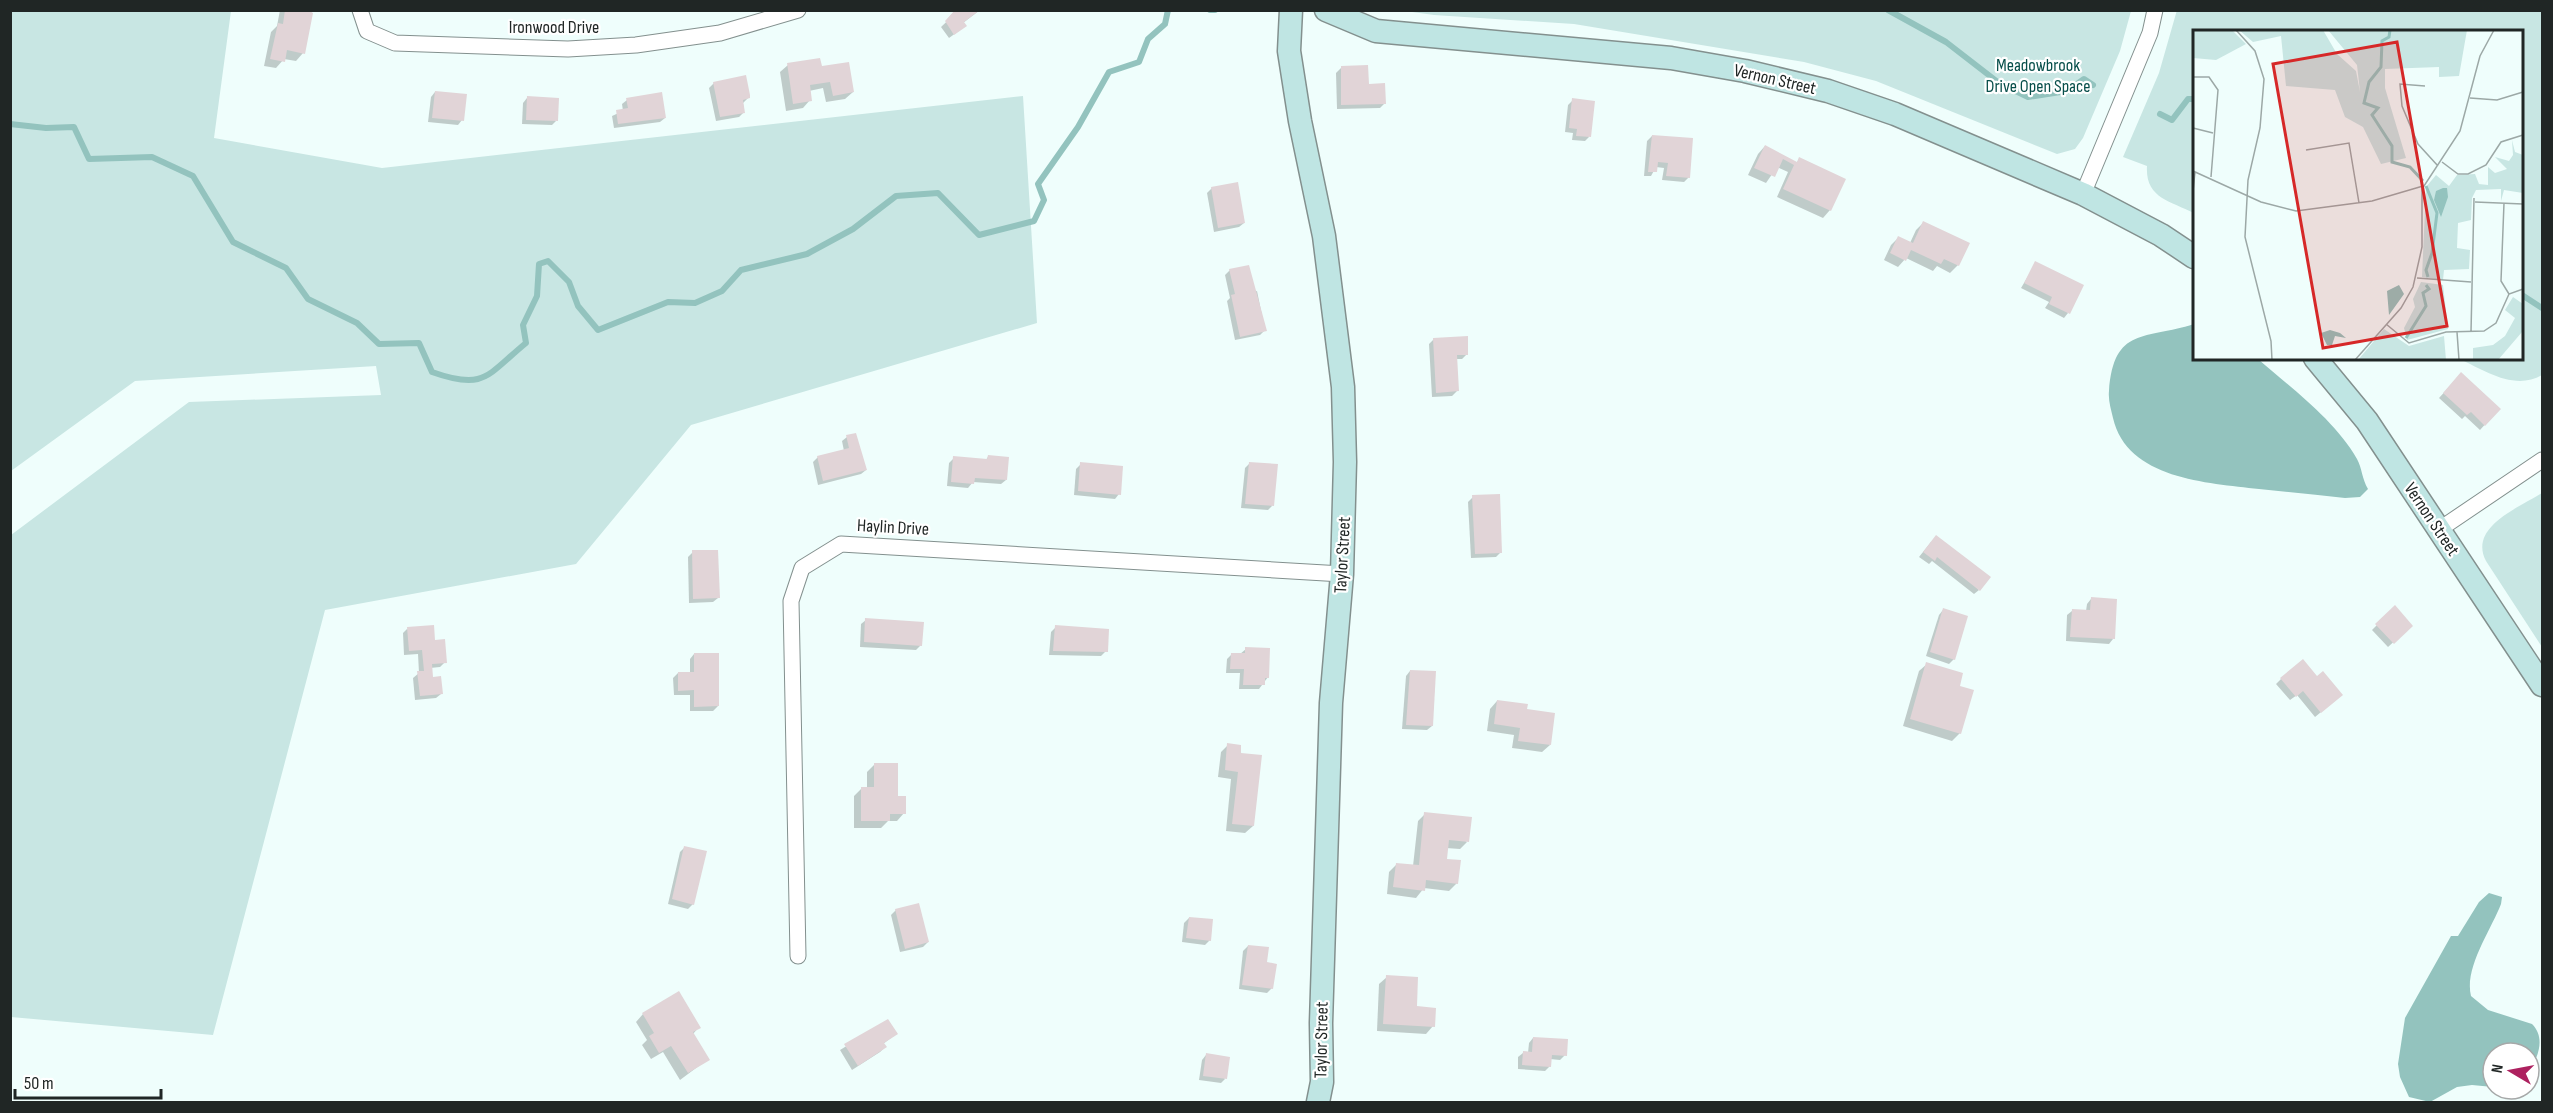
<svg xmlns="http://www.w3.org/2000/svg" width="2553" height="1113" font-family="'Sofia Sans Condensed',sans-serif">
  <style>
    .green { fill: #c8e6e3 }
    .water { fill: #93c3be }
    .shadow { fill: #0003 }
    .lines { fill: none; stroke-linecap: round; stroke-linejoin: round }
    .stream { stroke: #93c3be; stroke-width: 6 }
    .building { fill: #e1d4d7 }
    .street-casing { stroke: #83908e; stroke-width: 17 }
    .secondary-casing { stroke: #83908e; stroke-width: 25 }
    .street { stroke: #fff; stroke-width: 15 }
    .secondary { stroke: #bfe5e3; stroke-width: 22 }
    .labels { text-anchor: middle; stroke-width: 4.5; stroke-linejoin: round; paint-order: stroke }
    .street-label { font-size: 18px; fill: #202625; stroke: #fff }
    .park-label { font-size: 18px; fill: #074e4a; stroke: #fff }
    .inset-river { fill: none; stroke: #93c3be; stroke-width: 3 }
    .inset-road { fill: none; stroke: #9ca8a6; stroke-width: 1.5 }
    .view { fill: #d62828; fill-opacity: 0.15; stroke: #d62828; stroke-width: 3 }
    .inset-edge { fill: none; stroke: #202625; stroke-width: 3 }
  </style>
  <rect width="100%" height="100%" fill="#effefc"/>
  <!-- green -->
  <g class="green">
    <polygon points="11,10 231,11 214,138 382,168 1023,96 1037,323 691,425 576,564 325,610 213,1035 11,1017 11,535 189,402 381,395 376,366 135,381 11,471"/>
    <path d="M2177,10L2542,11V375C2515,391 2485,371 2460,359L2522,358V32H2194V213C2170,201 2145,198 2147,166L2123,157L2159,73Z"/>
    <polygon points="1405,11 2131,11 2120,51 2083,138 2075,149 2057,154 1876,81 1804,62 1574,24 1434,15"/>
    <path d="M2542,493V647L2486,561C2468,527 2520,507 2542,493Z"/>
  </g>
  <!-- water -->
  <g class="water">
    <path d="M2194,324V358L2258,359C2291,388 2335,420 2357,459C2362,468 2362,479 2368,489L2360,497L2345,498C2316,495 2288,492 2259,489C2207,483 2127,479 2113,418C2111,409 2108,400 2109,391C2114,326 2145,340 2194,324Z"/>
    <path d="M2489,893L2502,897L2501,904C2491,930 2464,968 2471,996L2488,1010L2532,1024C2546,1038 2538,1057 2529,1072V1053H2493V1087L2472,1085L2457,1087L2430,1102L2409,1097L2400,1077L2398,1064L2405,1018L2451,936H2458L2479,902Z"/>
  </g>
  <!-- shadow -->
  <g class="shadow">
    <polygon points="280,10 307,10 303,53 296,61 284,59 276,68 264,66 271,32 277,26"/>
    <polygon points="959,10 980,10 963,23 960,30 949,38 941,27"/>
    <polygon points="788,65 820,68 853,92 845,99 826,102 823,88 809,91 810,100 803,108 786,111 780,72"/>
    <polygon points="1341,68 1368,85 1385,103 1380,108 1337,109 1336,73"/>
    <polygon points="714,83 748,98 743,103 744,112 739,117 716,121 709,88"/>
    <polygon points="435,92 462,120 458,125 428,122 431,97"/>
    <polygon points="527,98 556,121 552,125 522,124 523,103"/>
    <polygon points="627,100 665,118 660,122 614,128 612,116 623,111 622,104"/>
    <polygon points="1573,100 1589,137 1585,141 1572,140 1573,133 1565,132 1568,105"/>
    <polygon points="1652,136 1689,177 1684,182 1662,180 1664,168 1656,167 1651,176 1644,176 1647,141"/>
    <polygon points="1765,146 1796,163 1800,159 1830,210 1823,218 1777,197 1788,172 1777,167 1766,183 1748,175 1758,154"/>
    <polygon points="1212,188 1244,223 1239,227 1214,232 1207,193"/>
    <polygon points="1923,223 1958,265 1950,273 1937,266 1933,271 1906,258 1898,267 1884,260 1891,245 1898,238 1910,243 1916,230"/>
    <polygon points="2036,263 2068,313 2064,318 2045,308 2049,302 2021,288"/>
    <polygon points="1230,270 1254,292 1257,291 1265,330 1260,335 1235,340 1227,301 1230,298 1225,275"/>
    <polygon points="1434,339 1467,354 1462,359 1456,359 1457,391 1452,396 1432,397 1429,344"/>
    <polygon points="2461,374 2499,409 2480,430 2465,416 2462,419 2439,398"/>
    <polygon points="847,437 866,470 861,474 818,485 813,462 818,457 844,451 842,441"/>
    <polygon points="988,457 1006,480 1001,484 973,482 968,488 947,486 949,463 954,458 985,461"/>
    <polygon points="1250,463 1272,506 1268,510 1241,508 1245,468"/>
    <polygon points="1081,464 1119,494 1115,499 1074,495 1076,469"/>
    <polygon points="1473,497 1501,552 1496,557 1471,558 1468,502"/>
    <polygon points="1931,542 1979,590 1974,594 1932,561 1929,564 1919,557"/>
    <polygon points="693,552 718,598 713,602 689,603 688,557"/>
    <polygon points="2091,599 2113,639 2109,644 2066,641 2067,615 2072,611 2086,611 2087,604"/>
    <polygon points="2395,607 2411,626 2388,647 2372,630"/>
    <polygon points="1943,610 1954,659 1949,664 1926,656 1939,615"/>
    <polygon points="866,620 921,645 916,650 860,647 861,624"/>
    <polygon points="1056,627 1106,651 1101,656 1049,655 1051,632"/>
    <polygon points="407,629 434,642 445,662 440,667 430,668 431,678 441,694 436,698 415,700 413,678 419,673 418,654 404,655 403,633"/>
    <polygon points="1246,649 1268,677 1259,689 1239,689 1240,673 1226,673 1227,659 1232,654 1240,654"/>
    <polygon points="694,654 718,706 713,711 690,711 690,695 674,695 673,678 678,673 690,673 690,659"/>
    <polygon points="1927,664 1958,687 1960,733 1952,741 1903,726 1919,671"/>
    <polygon points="1410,671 1432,726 1427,730 1402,729 1406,676"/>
    <polygon points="2317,678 2337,699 2315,717 2297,695 2290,700 2276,684 2281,679"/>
    <polygon points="1497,701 1526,710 1550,745 1542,752 1512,748 1514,735 1487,731 1490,709"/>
    <polygon points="1228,745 1240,746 1253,826 1245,833 1226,831 1231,779 1218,777 1221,752"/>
    <polygon points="875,764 904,813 897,821 888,821 881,828 854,828 854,796 861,789 867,789 867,772"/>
    <polygon points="1425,814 1467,842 1460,849 1446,848 1445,860 1457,883 1449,891 1424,888 1416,898 1387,894 1389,872 1397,864 1413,866 1418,821"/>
    <polygon points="685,847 693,904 688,909 668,904 680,852"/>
    <polygon points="896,910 928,942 923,947 900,952 891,915"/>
    <polygon points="1189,918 1210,940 1205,945 1182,942 1184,923"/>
    <polygon points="1248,946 1265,964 1272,988 1267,993 1239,989 1243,951"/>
    <polygon points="1387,977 1433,1026 1426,1034 1377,1031 1379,984"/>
    <polygon points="643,1014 699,1027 693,1034 708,1059 680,1080 663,1052 651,1059 642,1045 647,1040 636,1022"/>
    <polygon points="888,1021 896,1034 883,1044 885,1047 880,1052 852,1070 840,1050"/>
    <polygon points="1533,1038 1565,1055 1560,1060 1550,1059 1550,1066 1545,1071 1518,1069 1518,1057 1523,1053 1528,1053 1529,1043"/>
    <polygon points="1206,1055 1225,1079 1221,1083 1199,1080 1202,1060"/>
  </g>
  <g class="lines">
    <!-- stream -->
    <g class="stream">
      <polyline points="1210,10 1215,10"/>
      <polyline points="1888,10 1946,42 1999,83 2028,97 2067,91 2084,79 2093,85"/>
      <polyline points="2160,114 2172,120 2188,99 2194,99"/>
      <path d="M10,124L46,128L74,127L89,159L152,157L193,176L233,242L286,268L308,299L357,323L379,344L419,343L432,372C485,391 487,375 526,343L523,325L537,296L539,264L548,261L569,282L578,306L598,330L668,302L695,303L722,291L741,270L807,254L853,229L896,196L938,193L979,235L1034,221L1044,200L1038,184L1078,127L1109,72L1139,62L1148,39L1165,24L1168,10"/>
      <polyline points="2522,295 2542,308"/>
    </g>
  </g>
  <!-- building -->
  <g class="building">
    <polygon points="285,10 308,10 313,13 305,54 287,50 285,62 270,59 278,23 283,24"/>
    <polygon points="955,10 980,10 964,22 967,26 954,35 945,21"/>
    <polygon points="820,58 822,66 849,62 854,92 833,96 830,82 810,85 812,101 793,104 787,63"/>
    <polygon points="1368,65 1369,84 1385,83 1386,104 1341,105 1341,66"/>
    <polygon points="746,75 750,95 750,98 743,100 745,113 720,117 713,82"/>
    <polygon points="435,91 467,94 464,121 432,118"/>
    <polygon points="662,92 666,118 618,124 616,110 628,108 626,98"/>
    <polygon points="527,96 559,98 558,121 526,120"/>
    <polygon points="1572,98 1595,101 1591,137 1576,136 1577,129 1569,128"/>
    <polygon points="1652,135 1693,138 1690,178 1666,176 1668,163 1658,162 1657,172 1648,172"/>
    <polygon points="1765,145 1797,162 1799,157 1846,179 1831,211 1783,189 1794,165 1783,159 1775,177 1754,168"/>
    <polygon points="1238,182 1245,223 1218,228 1211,187"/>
    <polygon points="1923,221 1970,243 1959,266 1944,259 1941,264 1911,250 1906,261 1890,253 1898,236 1913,243"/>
    <polygon points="2035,261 2084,285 2070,314 2049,304 2052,297 2024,283"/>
    <polygon points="1249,265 1267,331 1240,337 1231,295 1235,294 1229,269"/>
    <polygon points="1468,336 1468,355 1457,355 1459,391 1436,393 1433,338"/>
    <polygon points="2461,372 2501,409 2485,426 2471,412 2467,415 2443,393"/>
    <polygon points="856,433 867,470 823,481 817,456 849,448 846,435"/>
    <polygon points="988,455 1009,457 1007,480 975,478 974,484 951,482 953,456 987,459"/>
    <polygon points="1080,462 1123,466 1121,495 1078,491"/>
    <polygon points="1249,462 1278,464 1274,506 1245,504"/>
    <polygon points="1500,494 1502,553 1475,554 1472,495"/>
    <polygon points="1936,535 1991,577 1980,591 1937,557 1935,561 1923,552"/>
    <polygon points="692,550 718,550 720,598 693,599"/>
    <polygon points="2091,597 2117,599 2115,639 2070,637 2072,609 2090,610"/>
    <polygon points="2395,605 2413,626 2394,644 2375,624"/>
    <polygon points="1943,608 1968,616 1955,660 1930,652"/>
    <polygon points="865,618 924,622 922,646 864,642"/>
    <polygon points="434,625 435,640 445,639 447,663 432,664 433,677 441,676 443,694 420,696 417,671 424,671 422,650 409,651 407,627"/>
    <polygon points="1055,625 1109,629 1108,652 1053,651"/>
    <polygon points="1245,647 1270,648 1269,678 1265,678 1265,685 1243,685 1244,669 1230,669 1231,653 1245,653"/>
    <polygon points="694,653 719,653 719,706 694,707 694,690 678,691 678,672 694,672"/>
    <polygon points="2303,659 2317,676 2323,671 2343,695 2321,713 2303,691 2296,697 2280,678"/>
    <polygon points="1926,662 1963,673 1960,686 1974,690 1961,734 1910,719"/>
    <polygon points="1410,670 1436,671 1433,726 1406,725"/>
    <polygon points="1497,700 1528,704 1527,709 1555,713 1551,745 1518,741 1520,728 1494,724"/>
    <polygon points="1227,743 1241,745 1241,753 1262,755 1254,826 1232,824 1238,772 1225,770"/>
    <polygon points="874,763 898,763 898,796 906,796 906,814 890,814 890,821 861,821 861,787 874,787"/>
    <polygon points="1424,812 1472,817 1469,842 1449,840 1447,859 1461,860 1458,884 1426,880 1425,891 1393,887 1396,863 1419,865"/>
    <polygon points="684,846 707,851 694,905 672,899"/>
    <polygon points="919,903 929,942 905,949 895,909"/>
    <polygon points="1189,917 1213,919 1211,941 1186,938"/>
    <polygon points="1248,945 1269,947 1267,962 1277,964 1273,989 1242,985"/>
    <polygon points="1386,975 1418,977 1417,1006 1436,1008 1435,1027 1383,1024"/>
    <polygon points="679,991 701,1028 693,1032 710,1060 688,1073 671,1046 659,1053 649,1036 654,1033 642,1013"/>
    <polygon points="888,1019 898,1034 884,1043 887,1047 858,1066 844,1044"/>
    <polygon points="1533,1037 1568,1039 1567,1056 1552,1055 1551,1067 1522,1065 1523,1051 1532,1052"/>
    <polygon points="1206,1053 1230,1057 1227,1079 1203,1076"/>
  </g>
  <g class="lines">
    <defs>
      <g id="street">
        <polyline points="360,10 367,31 395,43 568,49 636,45 720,33 798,10"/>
        <polyline points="2083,194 2150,33 2155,10"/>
        <polyline points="2440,529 2542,460"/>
        <polyline points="798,956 791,601 802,568 841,544 1342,574"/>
      </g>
      <g id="secondary">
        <polyline points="1291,10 1289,51 1300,121 1324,236 1343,387 1345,462 1342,574 1331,703 1321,1023 1322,1082 1318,1102"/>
        <polyline points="1326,10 1376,31 1671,58 1745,71 1828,91 1895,114 2083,194 2161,235 2194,257"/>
        <polyline points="2315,358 2367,421 2542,685"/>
      </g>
    </defs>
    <!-- street casing -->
    <use href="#street" class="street-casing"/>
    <!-- secondary casing -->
    <use href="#secondary" class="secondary-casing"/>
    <!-- street -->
    <use href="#street" class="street"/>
    <!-- secondary -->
    <use href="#secondary" class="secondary"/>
  </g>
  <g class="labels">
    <!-- street labels -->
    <g class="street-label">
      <text x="554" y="33">Ironwood Drive</text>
      <text transform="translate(1775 79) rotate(13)" y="6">Vernon Street</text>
      <text transform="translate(2432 519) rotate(56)" y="6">Vernon Street</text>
      <text transform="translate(893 527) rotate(3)" y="6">Haylin Drive</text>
      <text transform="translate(1342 555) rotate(-87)" y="6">Taylor Street</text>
      <text transform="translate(1321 1040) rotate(-89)" y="6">Taylor Street</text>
    </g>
    <!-- park labels -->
    <g class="park-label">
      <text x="2038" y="71">Meadowbrook<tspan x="2038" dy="21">Drive Open Space</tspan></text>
    </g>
  </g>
  <!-- overview -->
  <g transform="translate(2193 30)">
    <rect width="330" height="330" fill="#effefc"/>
    <path d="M0,0H39L53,14L23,30L0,28ZM46,0H130L144,24L163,41L167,62L164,35L135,0H274L266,46L246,47V37L192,39V58L213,128L188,134L170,97L152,87L142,60L93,56L88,6L60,12ZM319,110L322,122L330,125V163L311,160L308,171V159L283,160L279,168L278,190L265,193L264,218L277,220L276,239L251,240L250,250L229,247L233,157L243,145L256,156L264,145L282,144L286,154L295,155V137L302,143L314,139L302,127L316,131L320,125ZM228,252L250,255L255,299L214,310L211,298L222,277L220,269ZM320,267L330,274L329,302L305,330H280V318L300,315L312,306L322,288L312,280ZM191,299L216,316L251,306L253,330H165Z" fill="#c8e6e3"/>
    <path d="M250,158H254L255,167L248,187L241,170L243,161ZM206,255L211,264L196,285L194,261ZM137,300L147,303L153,308L142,306L139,315H134L128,303Z" fill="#93c3be"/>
    <path class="inset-river" d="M197,0L196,7L189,11L188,37L176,52L171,73L185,78L179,85L199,116V132L217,137L230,151M233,156L244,183L239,223L233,240L235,247M213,308L233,276L230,263L236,259L233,255"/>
    <path class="inset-road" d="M43,0L62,21L71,49L67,98L55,150L52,207L78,311L79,330M0,47H16L25,60L18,147M232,56L207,54L209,76L225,114L245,136M277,68L304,70L330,62M0,98L20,103M113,120L156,113L166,173M249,132L265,144H275L293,135L308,112L330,105M0,141L68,172L103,181L179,171L230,156M0,161L2,142M282,172L330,174M311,173L308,251L316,264M224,248L278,252M193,294L216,313L253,302L291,301L303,293L316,264L330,259M264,302L266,330M278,302L281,168M162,330L208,278L220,257L229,217V159L267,101L287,26L301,0"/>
    <path class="view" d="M204,12L254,296L130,318L80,34Z"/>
    <rect width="330" height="330" class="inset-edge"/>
  </g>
  <!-- border -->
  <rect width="2553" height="1113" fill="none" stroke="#202625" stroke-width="24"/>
  <!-- north arrow -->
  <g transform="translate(2511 1071) rotate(280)"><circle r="28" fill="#ffffff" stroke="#a6a8a8" stroke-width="1.5"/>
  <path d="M0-4.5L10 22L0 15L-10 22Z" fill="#ad215f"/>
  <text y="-9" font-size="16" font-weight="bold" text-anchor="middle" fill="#202625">N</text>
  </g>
  <!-- scale -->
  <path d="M15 1089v9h146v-9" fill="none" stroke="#202625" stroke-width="3"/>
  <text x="24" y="1089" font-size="18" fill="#202625" stroke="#ffffff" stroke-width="4.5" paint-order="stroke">50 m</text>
</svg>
